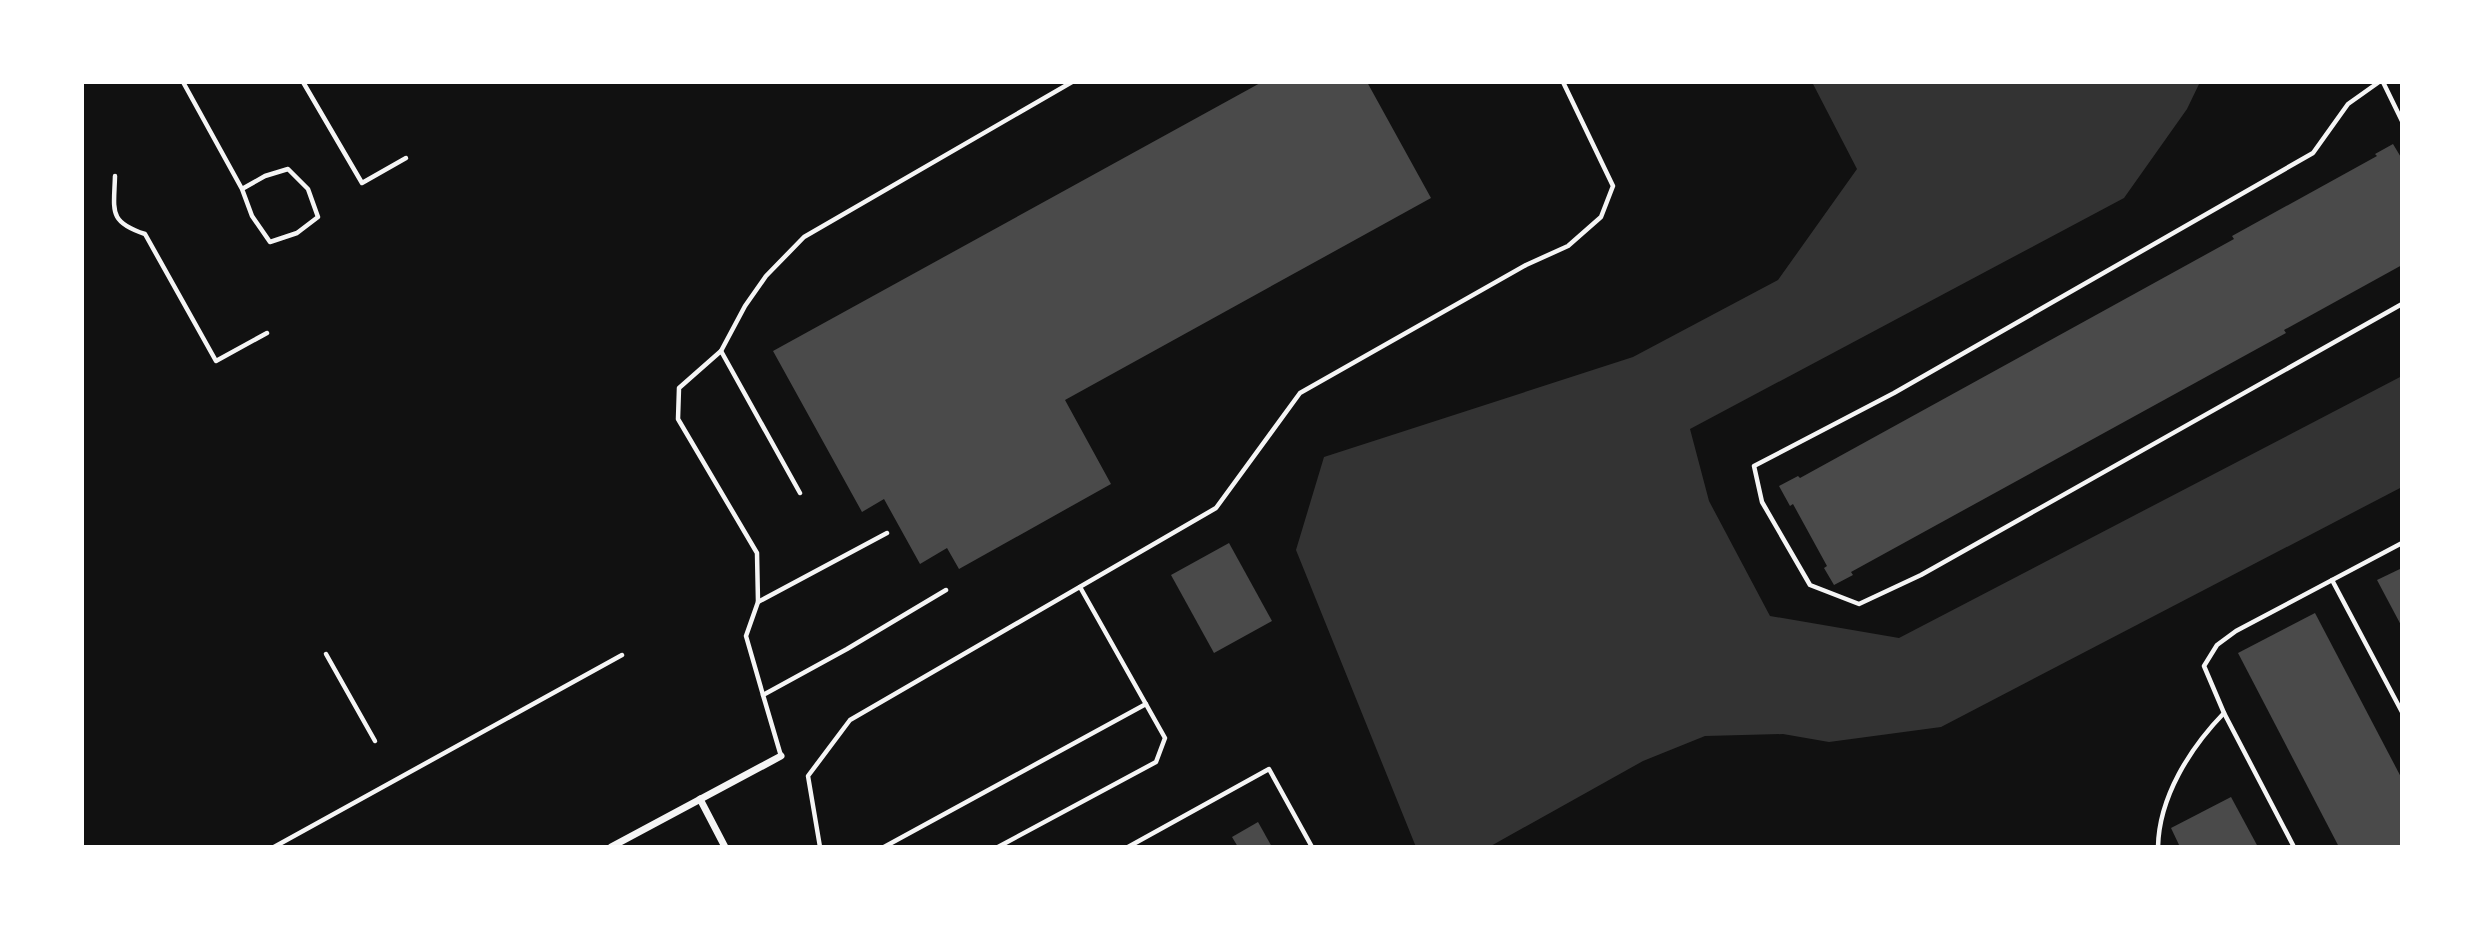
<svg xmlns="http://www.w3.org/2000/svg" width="2484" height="929" font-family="Roboto,sans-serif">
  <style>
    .water { fill: #333 }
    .building { fill: #4a4a4a }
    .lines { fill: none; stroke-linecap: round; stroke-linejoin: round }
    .service { stroke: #f5f5f5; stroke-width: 4.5 }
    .minor { stroke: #f5f5f5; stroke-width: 7 }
  </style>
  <rect width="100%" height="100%" fill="#111"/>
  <!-- water -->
  <polygon class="water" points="1812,82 2200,82 2187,109 2124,198 1690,429 1709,501 1770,616 1899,638 2402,376 2402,487 1941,727 1829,742 1783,734 1705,736 1643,761 1489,847 1416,847 1296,550 1324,457 1633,357 1778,280 1857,169"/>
  <!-- building -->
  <g class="building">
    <polygon points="1262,82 1367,82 1431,198 1065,400 1111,484 959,569 947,548 920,564 884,499 862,512 773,351"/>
    <polygon points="2393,144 2402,159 2402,265 2284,330 2286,333 1851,572 1853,575 1834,585 1824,568 1827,566 1793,504 1790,506 1779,486 1798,476 1800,478 2234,239 2232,236 2377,156 2375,154"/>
    <polygon points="1229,543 1272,621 1214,653 1171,575"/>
    <polygon points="2402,568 2402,627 2377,580"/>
    <polygon points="2315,613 2402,779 2402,847 2339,847 2238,653"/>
    <polygon points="2231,797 2258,847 2180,847 2171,828"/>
    <polygon points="1258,822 1272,847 1238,847 1232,837"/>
  </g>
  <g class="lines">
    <!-- service -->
    <g class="service">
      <polyline points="183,82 242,189 252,216 270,242 297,233 318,217 308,189 288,169 265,176 242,189"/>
      <polyline points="303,82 362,183 406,158"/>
      <polyline points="2379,82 2348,104 2313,153 1894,393 1754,466 1762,502 1810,585 1859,604 1921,575 2402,304"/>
      <polyline points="2383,82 2402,121"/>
      <path d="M115,176C114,211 108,222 145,234L216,361L267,333"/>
      <polyline points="721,351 745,306 766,276 804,237 1072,82"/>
      <polyline points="2332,580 2402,712"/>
      <polyline points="758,602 757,553 678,419 679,388 721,351 800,493"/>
      <polyline points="326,654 375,741"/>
      <polyline points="763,695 746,636 758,602 887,533"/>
      <polyline points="781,756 763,695 847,649 946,590"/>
      <polyline points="274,847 622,655"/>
      <polyline points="820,847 808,776 850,720 1216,508 1300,393 1526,265 1568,246 1601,217 1613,186 1563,82"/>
      <polyline points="884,847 1146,704"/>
      <polyline points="998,847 1156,762 1165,738 1080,587"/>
      <polyline points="1128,847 1269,769 1312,847"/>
      <path d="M2158,847C2159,797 2190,748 2224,713"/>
      <polyline points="2294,847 2224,713 2204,666 2217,645 2236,631 2402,543"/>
    </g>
    <!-- minor -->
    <g class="minor">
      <polyline points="700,799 725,847"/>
      <polyline points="611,847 781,756"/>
    </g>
  </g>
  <!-- border -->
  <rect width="2484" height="929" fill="none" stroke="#ffffff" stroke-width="168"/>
</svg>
